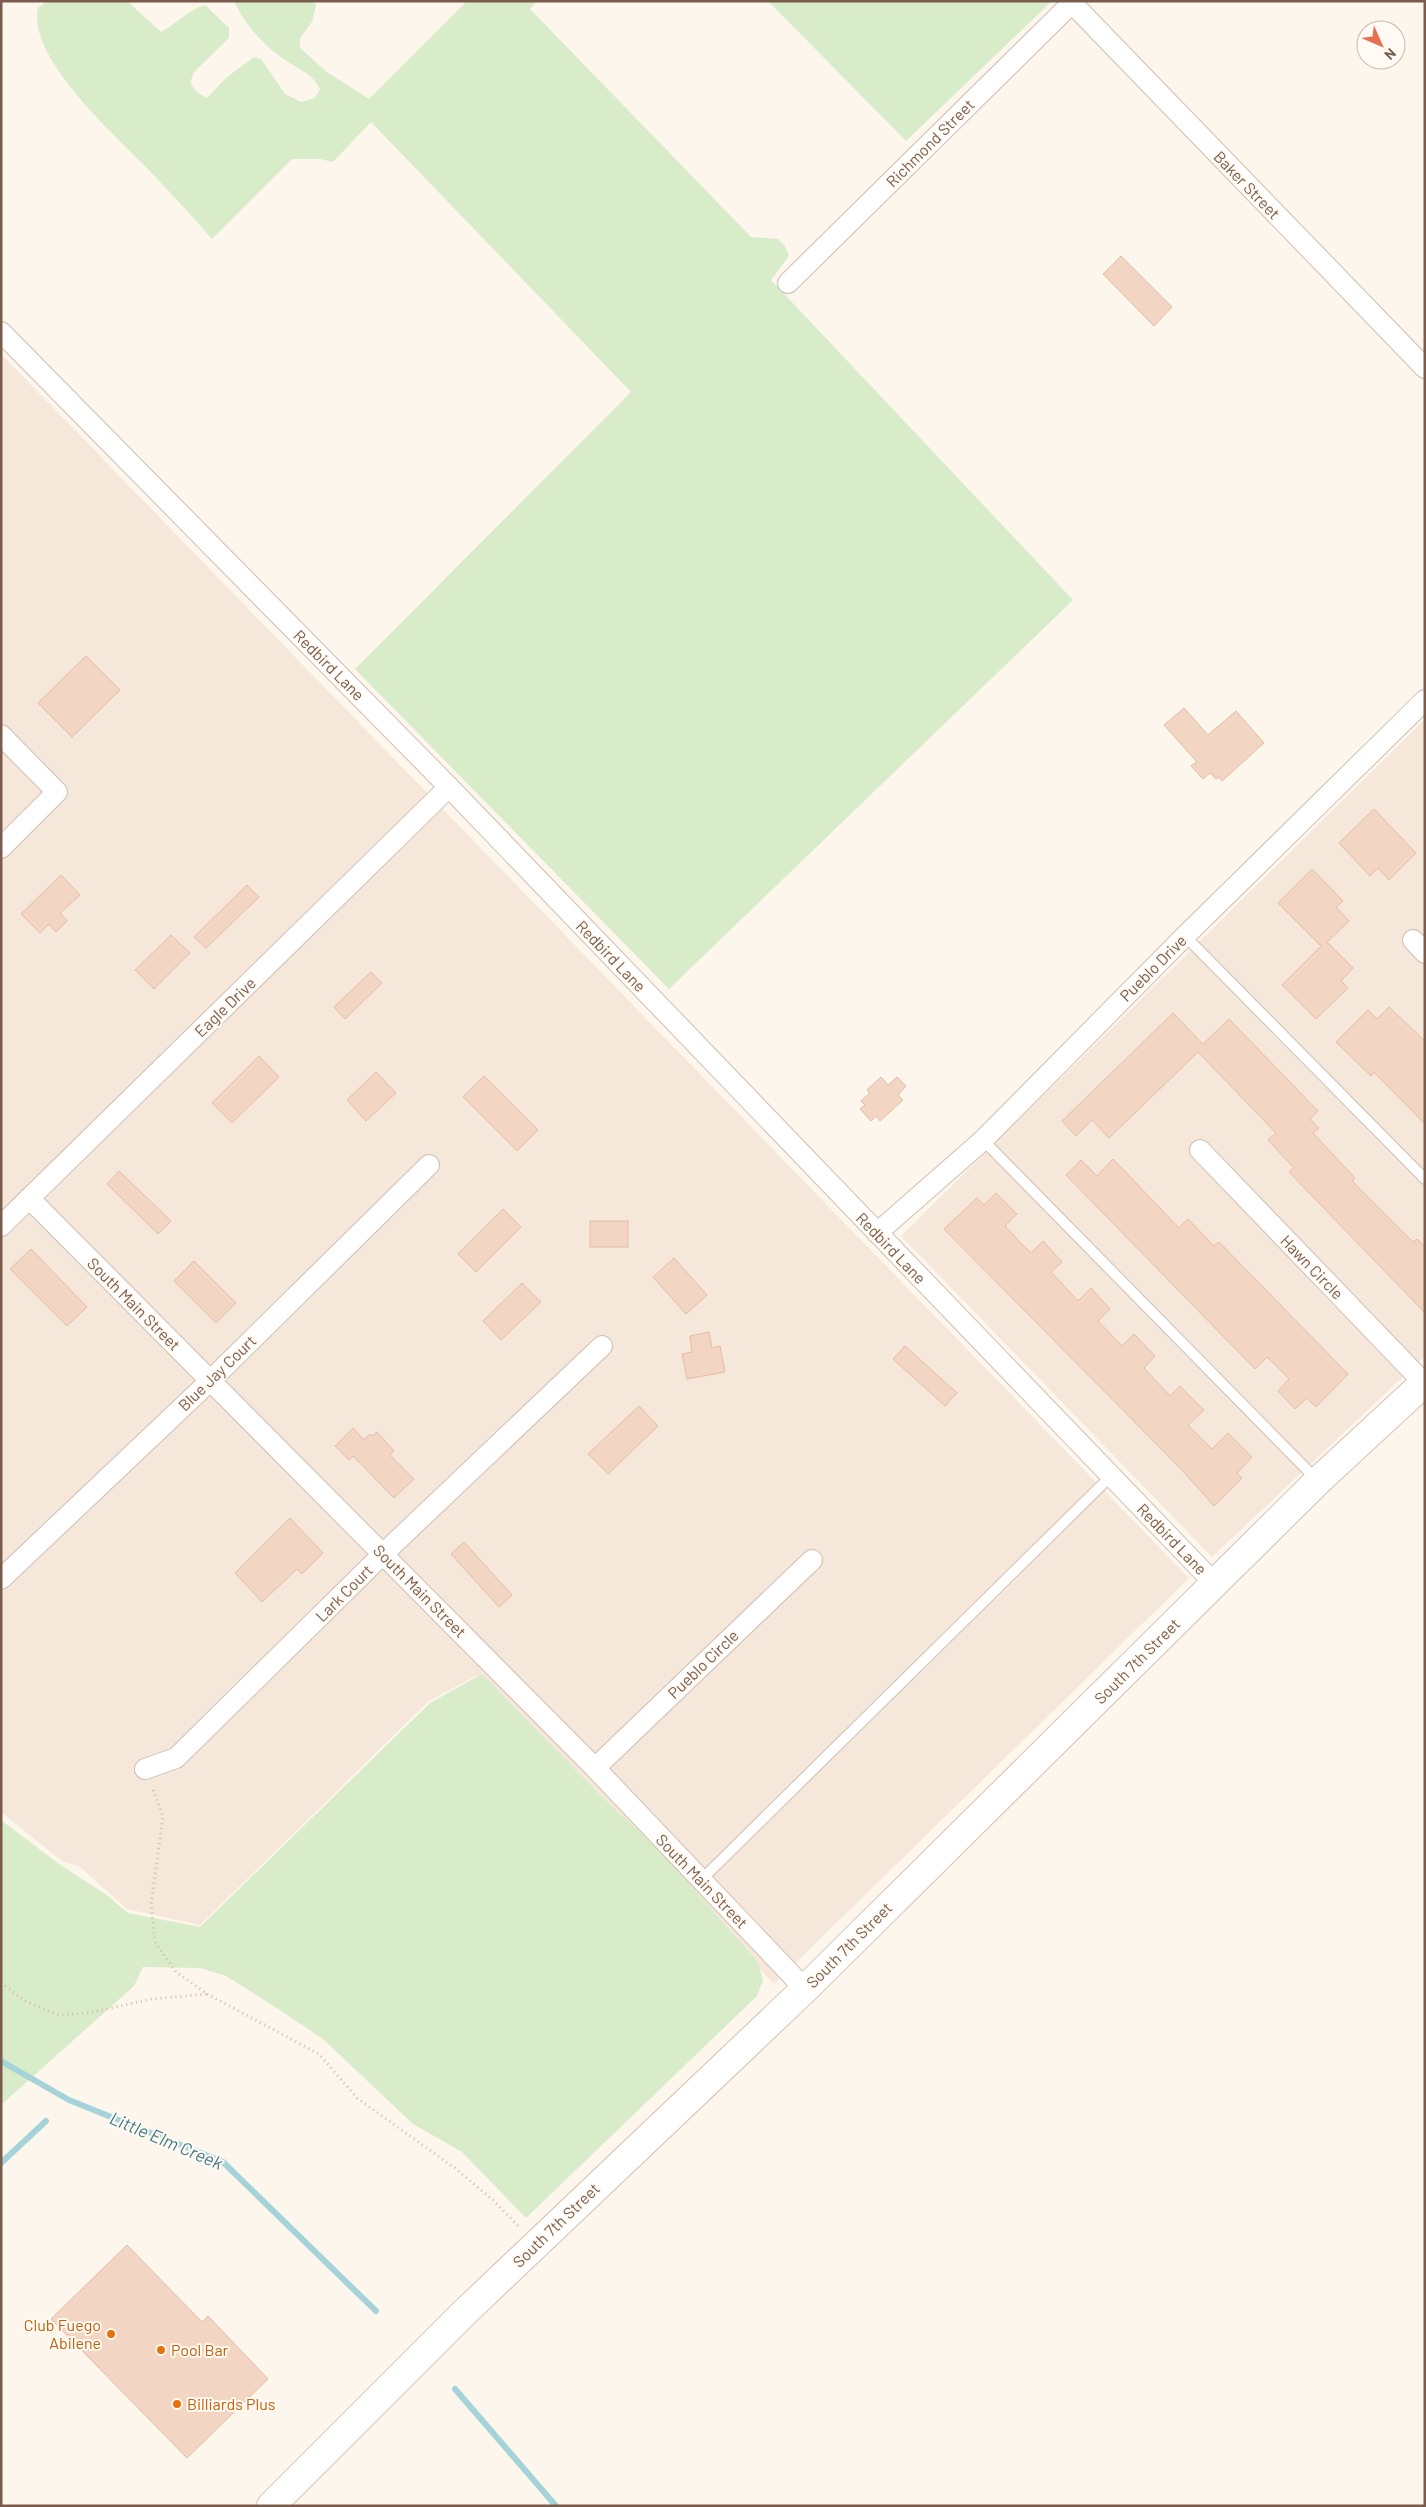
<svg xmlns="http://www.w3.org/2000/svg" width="1426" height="2507" font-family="Barlow,sans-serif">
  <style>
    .residential { fill: #f5e8da }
    .green { fill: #d8ecc9 }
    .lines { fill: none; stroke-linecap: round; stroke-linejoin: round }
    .stream { stroke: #a5d3da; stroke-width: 6 }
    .building { fill: #f3d5c3; stroke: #e6bba3 }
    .lane-casing { stroke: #d1beb0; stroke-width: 12 }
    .street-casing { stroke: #d1beb0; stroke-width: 22 }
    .secondary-casing { stroke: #d6c0b0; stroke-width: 30 }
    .path { stroke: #d9b8a5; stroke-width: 3; stroke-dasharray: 1 4; stroke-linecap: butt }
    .lane { stroke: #fff; stroke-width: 10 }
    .street { stroke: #fff; stroke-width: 20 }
    .secondary { stroke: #fff; stroke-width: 28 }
    .food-dot { fill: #e8710a; stroke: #fffaf3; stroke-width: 2 }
    .labels { text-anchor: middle; stroke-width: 4; stroke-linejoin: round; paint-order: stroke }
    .street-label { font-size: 16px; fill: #7a5c4d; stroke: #fffaf3 }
    .food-label { font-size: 16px; fill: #c56008; stroke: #fffaf3; text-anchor: start }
    .water-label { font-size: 18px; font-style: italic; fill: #437c86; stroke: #fffaf3 }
  </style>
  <rect width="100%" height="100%" fill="#fdf6ec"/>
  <!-- residential -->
  <g class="residential">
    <polygon points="1,354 1189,1578 774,1984 476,1676 429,1701 200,1925 127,1909 80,1867 62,1861 1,1812"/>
    <polygon points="1425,719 1425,1356 1212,1557 901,1236"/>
  </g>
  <!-- green -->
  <g class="green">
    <path d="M47,1H127L161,32C177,24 187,10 205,5L229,28V38L194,72L190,83L197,92L207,98L227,77L254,57L261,59L285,94L301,102L315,98L320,89C312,72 293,67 278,55C260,41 244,23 234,1H313L316,5L312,22L300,38V48L327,72L369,99L467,1H537L530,9L751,237L778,239L785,246L789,256L771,280L1073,600L669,989L355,669L631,392L371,122L333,162L320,159H292L212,239C191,215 169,191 147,168C115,135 27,58 38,8Z"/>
    <polygon points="768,1 1052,1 906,141"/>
    <polygon points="482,1674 601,1796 664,1855 758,1962 763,1981 757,1996 526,2218 462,2152 413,2124 323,2039 269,2003 226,1976 200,1968 143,1967 134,1986 1,2105 1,1820 59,1864 108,1896 128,1913 200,1927 430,1703"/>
  </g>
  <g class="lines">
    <!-- stream -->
    <g class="stream">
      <polyline points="1,2061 69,2100 223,2162 376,2311"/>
      <polyline points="1,2163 46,2121"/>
      <polyline points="455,2389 556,2506"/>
    </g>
  </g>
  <!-- building -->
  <g class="building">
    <polygon points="1121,256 1172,307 1154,326 1103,274"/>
    <polygon points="86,656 120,690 72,737 38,703"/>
    <polygon points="1184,708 1208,735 1236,711 1264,743 1222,781 1219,777 1216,779 1210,773 1203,779 1191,766 1197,762 1164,725"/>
    <polygon points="1374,809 1416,853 1389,880 1378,868 1370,876 1339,843"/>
    <polygon points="1312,869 1343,901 1336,907 1349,921 1327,942 1353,968 1341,981 1348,988 1316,1019 1282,985 1321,946 1278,903"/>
    <polygon points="61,875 80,895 60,913 67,921 56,932 49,924 40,933 21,914"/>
    <polygon points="247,885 259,897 206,948 194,937"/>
    <polygon points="171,935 190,953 154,989 135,970"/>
    <polygon points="371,972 382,983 345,1019 334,1007"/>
    <polygon points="1389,1007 1425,1041 1425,1124 1374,1072 1371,1076 1336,1042 1368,1010 1377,1019"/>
    <polygon points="1173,1013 1203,1044 1229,1019 1318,1111 1310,1119 1319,1128 1313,1133 1355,1178 1352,1181 1413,1242 1417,1239 1425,1247 1425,1313 1289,1172 1294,1168 1268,1140 1276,1133 1198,1052 1109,1138 1092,1120 1076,1136 1062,1121"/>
    <polygon points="259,1056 279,1077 232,1123 212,1103"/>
    <polygon points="376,1072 396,1093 366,1121 347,1100"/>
    <polygon points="484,1076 538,1130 517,1151 463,1097"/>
    <polygon points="881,1077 888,1085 897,1077 906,1086 898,1095 903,1100 880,1121 876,1116 871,1121 860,1109 865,1105 861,1101 870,1093 867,1090"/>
    <polygon points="1113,1159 1179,1228 1188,1219 1214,1246 1219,1242 1348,1374 1316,1407 1307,1398 1295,1409 1278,1391 1289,1379 1267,1357 1255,1369 1066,1175 1081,1160 1097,1176"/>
    <polygon points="119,1171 171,1221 158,1234 107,1184"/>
    <polygon points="996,1193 1017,1214 1005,1226 1017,1239 1031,1253 1043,1241 1062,1262 1051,1272 1078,1301 1091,1288 1110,1309 1098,1321 1122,1346 1134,1334 1155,1356 1144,1368 1170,1396 1180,1386 1204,1410 1188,1425 1212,1449 1228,1433 1252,1457 1237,1473 1242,1478 1214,1506 1181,1469 944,1229 977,1198 984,1205"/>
    <polygon points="503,1209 521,1227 476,1272 458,1254"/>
    <rect x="590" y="1221" width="38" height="26"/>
    <polygon points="31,1249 87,1307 67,1326 10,1269"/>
    <polygon points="674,1258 707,1295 686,1314 653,1277"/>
    <polygon points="194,1261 236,1303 216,1323 174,1281"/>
    <polygon points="522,1283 541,1302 501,1340 483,1321"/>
    <polygon points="709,1332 712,1348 720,1346 725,1372 687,1379 682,1354 692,1352 690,1336"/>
    <polygon points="905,1346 957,1393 945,1406 893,1359"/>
    <polygon points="639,1406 658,1426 608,1474 588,1454"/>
    <polygon points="353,1428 364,1440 370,1434 372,1436 377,1432 394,1451 390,1455 414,1479 394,1498 353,1456 349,1460 335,1446"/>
    <polygon points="290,1518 323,1553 302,1574 297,1569 262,1602 235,1573"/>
    <polygon points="464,1542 512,1595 499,1607 451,1554"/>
    <polygon points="127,2245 202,2322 208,2316 268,2379 187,2458 51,2319"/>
  </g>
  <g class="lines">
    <defs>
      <g id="lane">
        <polyline points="1185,936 1425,1179"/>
        <polyline points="983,1140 1317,1480"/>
        <polyline points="701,1880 1111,1476"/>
      </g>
      <g id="street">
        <polyline points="1070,1 1425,368"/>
        <polyline points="788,283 1072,3"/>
        <polyline points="1,332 449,787 1215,1584"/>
        <polyline points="1,735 57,792 1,848"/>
        <polyline points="1413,940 1425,953"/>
        <polyline points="1200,1150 1424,1383"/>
        <polyline points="29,1198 595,1768 805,1989"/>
        <polyline points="1,1226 449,787"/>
        <polyline points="877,1233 983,1140 1185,936 1425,700"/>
        <polyline points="1,1579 210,1381 429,1165"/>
        <polyline points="595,1768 812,1560"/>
        <polyline points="145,1769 176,1758 383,1554 602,1346"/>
      </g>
      <polyline id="secondary" points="271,2506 464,2313 805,1989 1318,1481 1425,1382"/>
    </defs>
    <!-- lane casing -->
    <use href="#lane" class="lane-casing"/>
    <!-- street casing -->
    <use href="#street" class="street-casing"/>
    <!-- secondary casing -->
    <use href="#secondary" class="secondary-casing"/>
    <!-- path -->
    <g class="path">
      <polyline points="1,1983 25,2001 59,2015 88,2013 151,1999 207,1994 176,1972 155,1942 151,1905 163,1817 152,1787"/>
      <polyline points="207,1994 319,2054 357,2098 456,2169 493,2200 520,2228"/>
    </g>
    <!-- lane -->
    <use href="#lane" class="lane"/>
    <!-- street -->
    <use href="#street" class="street"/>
    <!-- secondary -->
    <use href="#secondary" class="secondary"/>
  </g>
  <!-- markers -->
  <g class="food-dot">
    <circle cx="111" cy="2334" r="5"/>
    <circle cx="161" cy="2350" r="5"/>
    <circle cx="177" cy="2404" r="5"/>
  </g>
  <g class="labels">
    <!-- street labels -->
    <g class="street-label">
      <text transform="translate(930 143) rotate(-45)" y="6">Richmond Street</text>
      <text transform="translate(1247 185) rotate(46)" y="6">Baker Street</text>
      <text transform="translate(329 665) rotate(45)" y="6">Redbird Lane</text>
      <text transform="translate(611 956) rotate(46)" y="6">Redbird Lane</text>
      <text transform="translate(1153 968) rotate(-45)" y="6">Pueblo Drive</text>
      <text transform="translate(225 1007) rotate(-44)" y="6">Eagle Drive</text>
      <text transform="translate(891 1248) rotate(46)" y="6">Redbird Lane</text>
      <text transform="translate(1312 1267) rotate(46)" y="6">Hawn Circle</text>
      <text transform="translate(134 1304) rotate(45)" y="6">South Main Street</text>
      <text transform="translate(217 1373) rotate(-44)" y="6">Blue Jay Court</text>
      <text transform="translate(1172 1539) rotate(46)" y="6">Redbird Lane</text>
      <text transform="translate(420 1591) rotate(45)" y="6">South Main Street</text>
      <text transform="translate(344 1593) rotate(-45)" y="6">Lark Court</text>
      <text transform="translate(1137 1661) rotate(-45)" y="6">South 7th Street</text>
      <text transform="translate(703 1664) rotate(-44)" y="6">Pueblo Circle</text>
      <text transform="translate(702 1881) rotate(46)" y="6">South Main Street</text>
      <text transform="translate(849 1945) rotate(-45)" y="6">South 7th Street</text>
      <text transform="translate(556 2225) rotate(-44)" y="6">South 7th Street</text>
    </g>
    <!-- food labels -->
    <g class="food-label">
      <text x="101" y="2331" text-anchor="end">Club Fuego<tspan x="101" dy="18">Abilene</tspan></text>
      <text x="171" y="2356">Pool Bar</text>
      <text x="187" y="2410">Billiards Plus</text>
    </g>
    <!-- water labels -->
    <g class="water-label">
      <text transform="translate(166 2141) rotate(23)" y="6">Little Elm Creek</text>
    </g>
  </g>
  <!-- border -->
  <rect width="1426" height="2507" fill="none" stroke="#7a5c4d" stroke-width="5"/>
  <!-- north arrow -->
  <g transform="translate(1381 45) rotate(135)"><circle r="24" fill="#fffaf3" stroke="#cabbb1"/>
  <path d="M0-4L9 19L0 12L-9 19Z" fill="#e76f51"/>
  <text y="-8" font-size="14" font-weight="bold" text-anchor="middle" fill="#7a5c4d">N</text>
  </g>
</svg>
